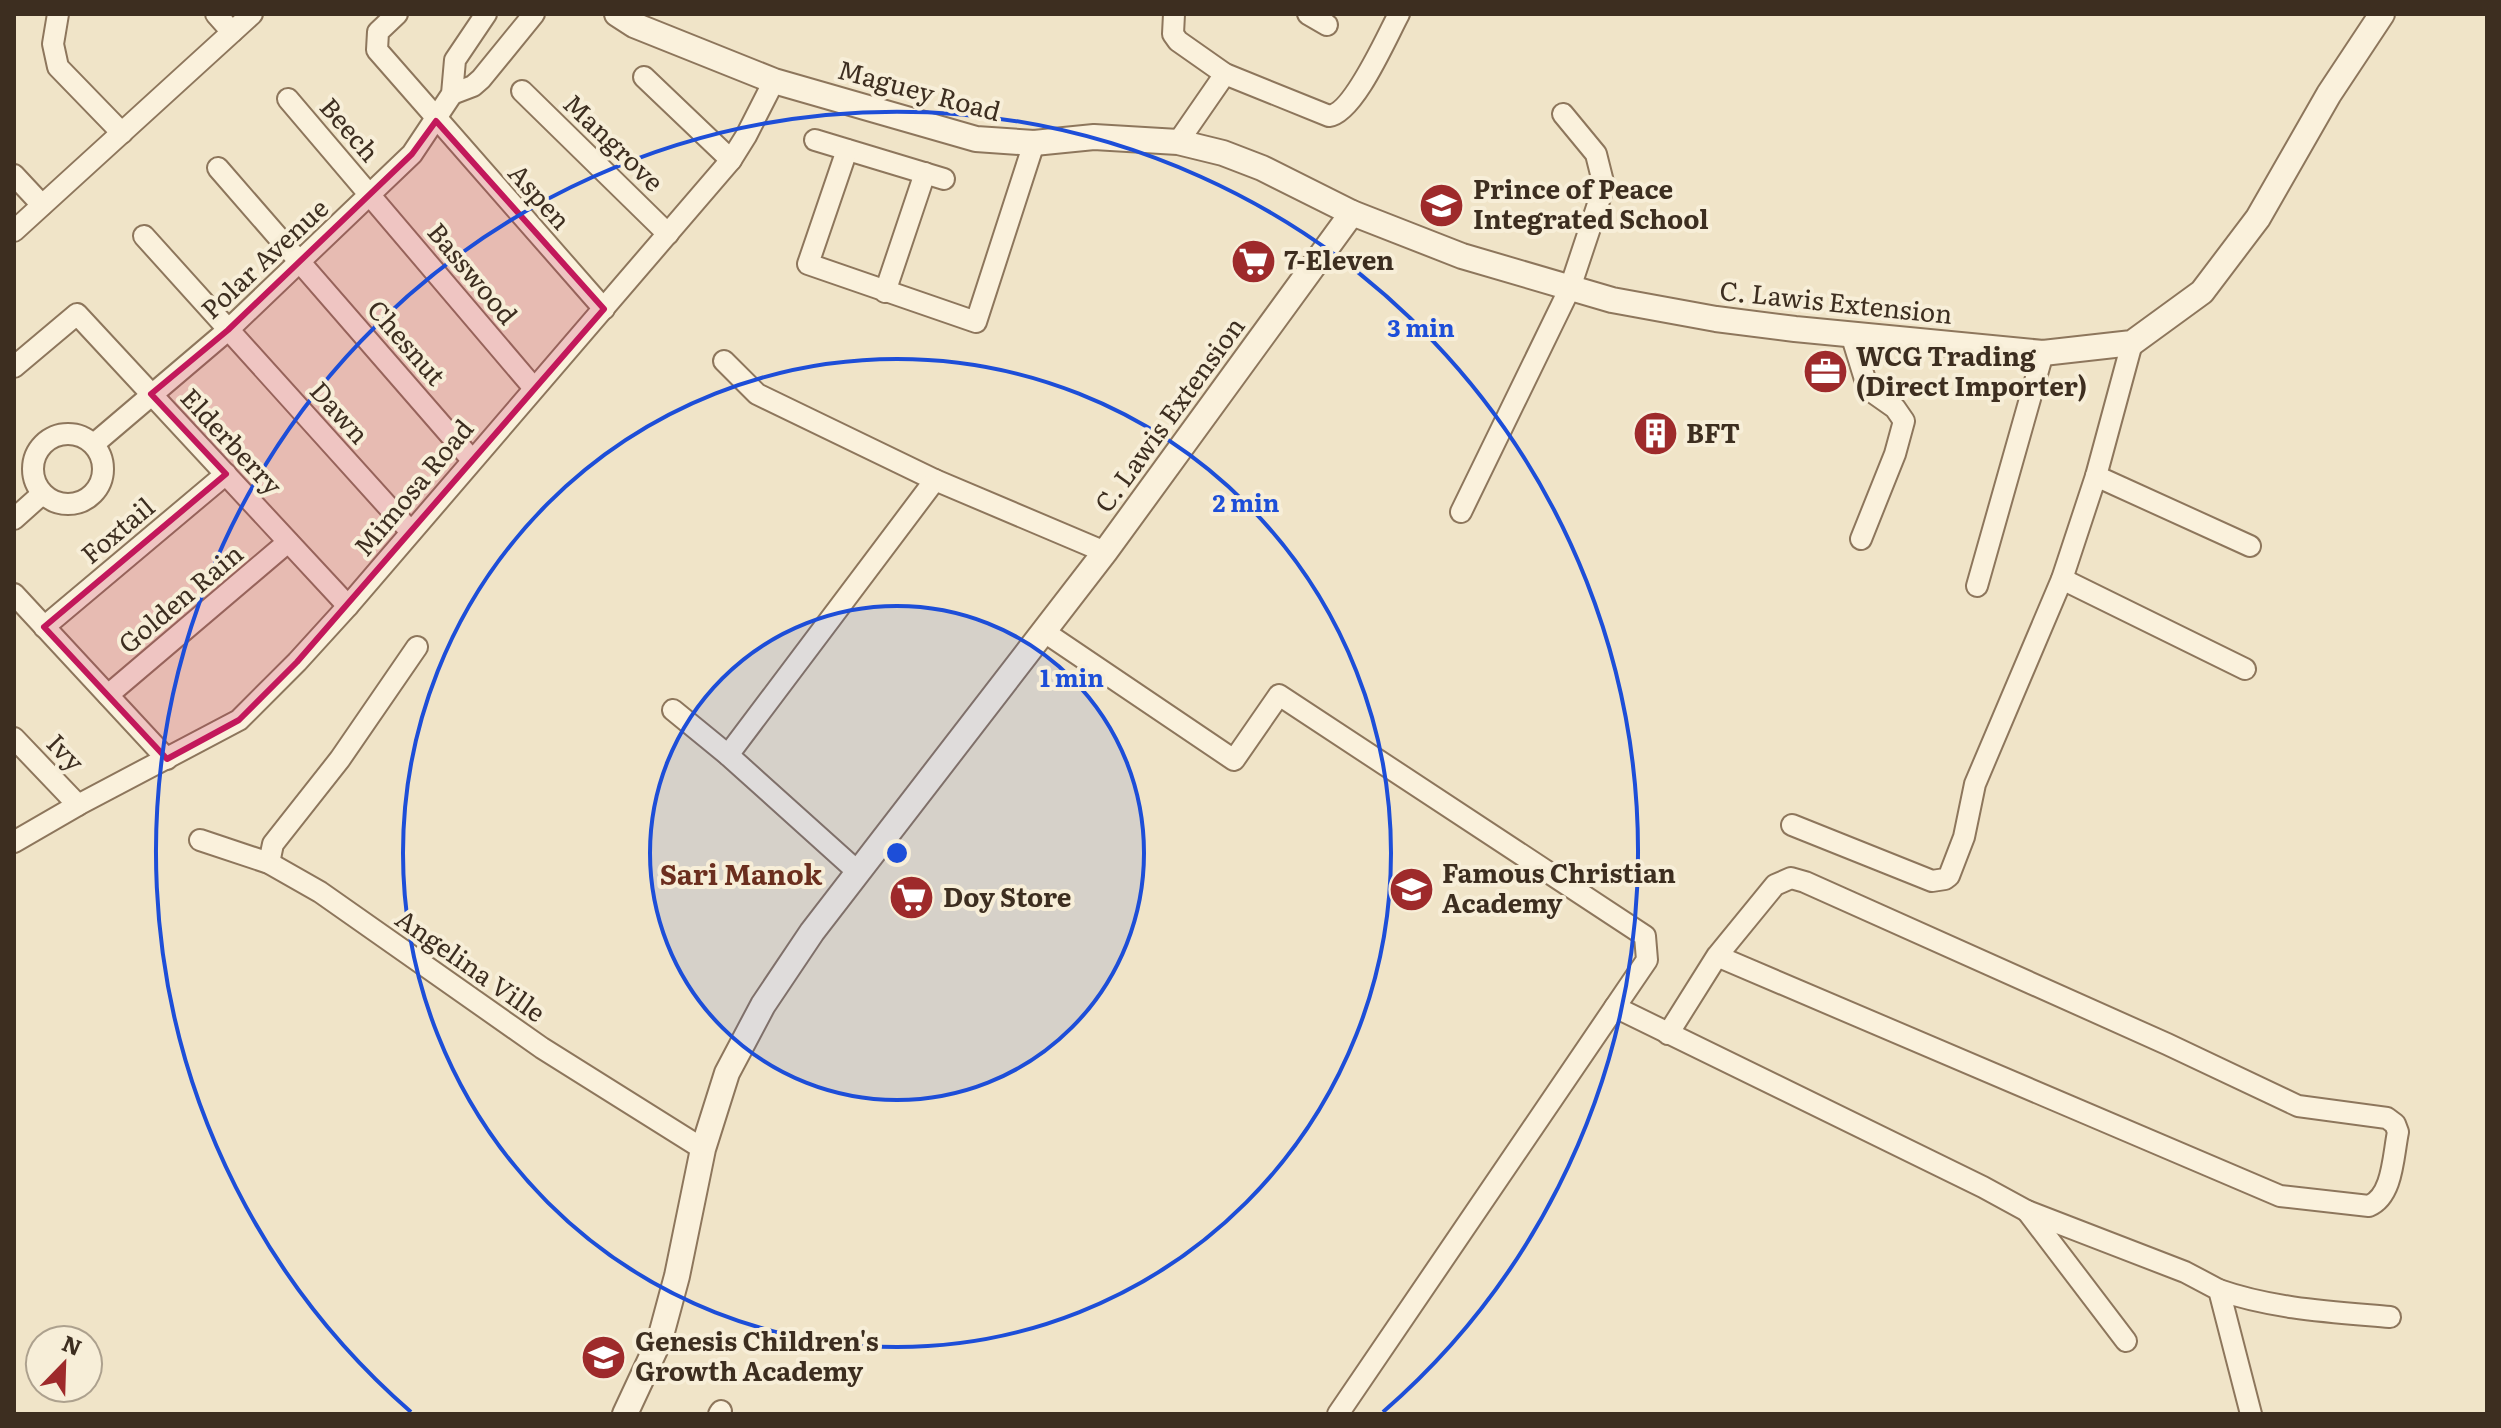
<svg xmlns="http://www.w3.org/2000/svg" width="2501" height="1428" font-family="Literata,serif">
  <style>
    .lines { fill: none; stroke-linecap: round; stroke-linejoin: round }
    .minor-casing { stroke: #8d765c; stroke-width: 24 }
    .tertiary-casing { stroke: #8d765c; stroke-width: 28 }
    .minor { stroke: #faf1dc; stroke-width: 20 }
    .tertiary { stroke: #faf1dc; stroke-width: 24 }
    .marked { fill: #c2185b; fill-opacity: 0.2; stroke: #c2185b; stroke-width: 6; stroke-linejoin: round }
    .ring { fill: none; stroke: #1d4ed8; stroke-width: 4 }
    .labels { text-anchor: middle; stroke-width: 8; stroke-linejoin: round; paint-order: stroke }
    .street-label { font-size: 26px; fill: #3d2e20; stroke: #f7eed8 }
    .poi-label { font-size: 26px; font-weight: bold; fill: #3d2e20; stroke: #f7eed8; text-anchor: start }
    .neighbourhood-label { font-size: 28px; font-weight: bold; fill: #6b2e1e; stroke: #f7eed8 }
    .centre { fill: #1d4ed8; stroke: #f7eed8; stroke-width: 4 }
    .ring-label { font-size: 24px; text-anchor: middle; font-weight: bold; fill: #1d4ed8; stroke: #f7eed8; stroke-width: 8; stroke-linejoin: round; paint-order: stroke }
  </style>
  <rect width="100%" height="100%" fill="#f0e4c8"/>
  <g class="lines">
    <defs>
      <g id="minor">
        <polyline points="58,14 53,44 58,67 122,133"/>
        <polyline points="216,14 232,32"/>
        <polyline points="397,14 378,32 377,50 604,309"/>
        <path d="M1174,14L1173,34L1178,41L1225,74L1329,116C1354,113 1387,36 1399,14"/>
        <polyline points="1308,14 1327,25"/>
        <polyline points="644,77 731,160"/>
        <polyline points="522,91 668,234"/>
        <polyline points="452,94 473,86 481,79 534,14"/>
        <polyline points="288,99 533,387"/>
        <polyline points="815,140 944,179"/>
        <polyline points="1178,142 1225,74"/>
        <polyline points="847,150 808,264 976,322 1034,143"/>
        <polyline points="218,168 472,460"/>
        <polyline points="14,175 42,205"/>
        <polyline points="14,231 252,14"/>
        <polyline points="144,236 411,532"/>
        <polyline points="885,292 925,173"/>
        <polyline points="1851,334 1868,389 1895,408 1904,421 1895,454 1861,539"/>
        <polyline points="724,361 757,394 935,480 1105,552"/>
        <polyline points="14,367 77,314 348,606"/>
        <circle cx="68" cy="469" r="35"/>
        <polyline points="94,444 228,330 412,154 452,94 455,60 486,14"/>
        <polyline points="2096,476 2250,546"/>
        <polyline points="1461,512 1570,288 1604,186 1596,154 1563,114"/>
        <polyline points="14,519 42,494"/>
        <polyline points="2062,579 2245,669"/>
        <polyline points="1977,586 2043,353"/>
        <polyline points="14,594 167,759"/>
        <polyline points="44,627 226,474"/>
        <polyline points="1043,631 1234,760 1279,695 1645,936 1647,960 1338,1414"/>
        <polyline points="108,695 288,542"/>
        <polyline points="673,710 728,755 858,872"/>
        <polyline points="14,738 78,805"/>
        <polyline points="728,755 935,480"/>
        <polyline points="1792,825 1932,881 1945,879 1949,876 1964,837 1975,784 2062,579 2096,476 2132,343"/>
        <polyline points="200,840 269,863 320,892 542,1048 703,1149"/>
        <polyline points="14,842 78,805 239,720 297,662 348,606 731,160 746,136 774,81"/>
        <polyline points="269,863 273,844 340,759 417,647"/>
        <polyline points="1615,1007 1983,1187 2027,1211 2185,1272 2219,1290 2251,1414"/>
        <path d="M1668,1034L1717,956L1775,885L1791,878L1805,882L2167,1044L2298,1106L2387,1118L2395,1124L2398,1132C2393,1156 2393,1196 2369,1206L2280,1196L1717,956"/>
        <polyline points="2027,1211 2126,1341"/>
        <path d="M2219,1290C2273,1309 2333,1312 2390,1317"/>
        <polyline points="719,1414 721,1411"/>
      </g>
      <g id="tertiary">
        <polyline points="617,14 634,25 774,81 976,139 1034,143 1094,137 1178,142 1223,153 1262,168 1352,213 1462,256 1612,300 1716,319 1795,329 2043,353 2132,343 2202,292 2258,218 2329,94 2382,14"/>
        <polyline points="625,1414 660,1339 677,1276 703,1149 727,1073 763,1005 812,932 1105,552 1352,213"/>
      </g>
    </defs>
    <!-- minor casing -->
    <use href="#minor" class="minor-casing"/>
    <!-- tertiary casing -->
    <use href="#tertiary" class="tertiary-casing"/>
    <!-- minor -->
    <use href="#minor" class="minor"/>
    <!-- tertiary -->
    <use href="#tertiary" class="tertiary"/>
  </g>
  <!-- marked area -->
  <path class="marked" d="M436,121L604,309L297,662L239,720L167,759L44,627L226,474L151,394L228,330L412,154Z"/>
  <!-- distance rings -->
  <circle cx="897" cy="853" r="247" fill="#1d4ed8" fill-opacity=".12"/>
  <g class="ring">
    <circle cx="897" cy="853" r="247"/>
    <circle cx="897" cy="853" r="494"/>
    <path d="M411 1412A741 741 0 1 1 1383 1412"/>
  </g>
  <!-- icons -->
  <defs>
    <symbol id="school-disc" viewBox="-11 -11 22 22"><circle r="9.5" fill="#9e2a2b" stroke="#f7eed8"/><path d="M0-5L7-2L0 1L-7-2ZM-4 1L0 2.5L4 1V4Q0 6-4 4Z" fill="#fff"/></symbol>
    <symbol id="supermarket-disc" viewBox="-11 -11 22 22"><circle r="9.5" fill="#9e2a2b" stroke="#f7eed8"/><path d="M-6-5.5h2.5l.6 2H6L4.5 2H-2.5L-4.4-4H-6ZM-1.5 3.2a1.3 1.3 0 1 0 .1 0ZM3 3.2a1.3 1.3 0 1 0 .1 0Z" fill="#fff"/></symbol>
    <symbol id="office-disc" viewBox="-11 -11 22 22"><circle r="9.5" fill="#9e2a2b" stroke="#f7eed8"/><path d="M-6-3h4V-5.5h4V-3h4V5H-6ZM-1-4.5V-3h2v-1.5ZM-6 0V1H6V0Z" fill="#fff"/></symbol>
    <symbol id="building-disc" viewBox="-11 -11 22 22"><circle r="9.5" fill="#9e2a2b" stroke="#f7eed8"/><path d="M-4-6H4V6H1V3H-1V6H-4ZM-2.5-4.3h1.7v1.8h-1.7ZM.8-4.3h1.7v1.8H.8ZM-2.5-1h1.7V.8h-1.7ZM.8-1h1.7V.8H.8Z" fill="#fff"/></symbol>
  </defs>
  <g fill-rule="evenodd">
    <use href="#school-disc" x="1416" y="180" width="51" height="51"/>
    <use href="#supermarket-disc" x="1228" y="236" width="51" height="51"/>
    <use href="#office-disc" x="1800" y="346" width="51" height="51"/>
    <use href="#building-disc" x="1630" y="408" width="51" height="51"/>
    <use href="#school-disc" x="1386" y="864" width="51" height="51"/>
    <use href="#supermarket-disc" x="886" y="872" width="51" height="51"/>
    <use href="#school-disc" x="578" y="1332" width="51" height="51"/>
  </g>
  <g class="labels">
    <!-- street labels -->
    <g class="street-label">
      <text transform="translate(919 91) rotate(15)" y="9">Maguey Road</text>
      <text transform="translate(349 130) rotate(49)" y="9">Beech</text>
      <text transform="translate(613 143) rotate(44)" y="9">Mangrove</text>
      <text transform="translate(539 197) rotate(48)" y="9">Aspen</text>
      <text transform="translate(265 259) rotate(-43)" y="9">Polar Avenue</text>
      <text transform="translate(472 274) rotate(50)" y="9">Basswood</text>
      <text transform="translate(1836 303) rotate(6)" y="9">C. Lawis Extension</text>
      <text transform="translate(406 343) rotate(49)" y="9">Chesnut</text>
      <text transform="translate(339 413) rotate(48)" y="9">Dawn</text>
      <text transform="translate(1170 415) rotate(-54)" y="9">C. Lawis Extension</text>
      <text transform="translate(231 442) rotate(47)" y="9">Elderberry</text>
      <text transform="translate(414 488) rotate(-50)" y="9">Mimosa Road</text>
      <text transform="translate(118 531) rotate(-40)" y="9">Foxtail</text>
      <text transform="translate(181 599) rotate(-40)" y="9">Golden Rain</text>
      <text transform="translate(65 753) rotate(46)" y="9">Ivy</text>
      <text transform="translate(470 966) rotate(35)" y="9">Angelina Ville</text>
    </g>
    <!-- poi labels -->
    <g class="poi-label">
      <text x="1473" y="199">Prince of Peace<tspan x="1473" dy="30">Integrated School</tspan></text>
      <text x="1284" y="270">7-Eleven</text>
      <text x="1856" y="366">WCG Trading<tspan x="1856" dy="30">(Direct Importer)</tspan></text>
      <text x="1686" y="443">BFT</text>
      <text x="1442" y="883">Famous Christian<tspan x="1442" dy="30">Academy</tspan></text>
      <text x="943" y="907">Doy Store</text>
      <text x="635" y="1351">Genesis Children's<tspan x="635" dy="30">Growth Academy</tspan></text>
    </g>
    <!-- neighbourhood labels -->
    <g class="neighbourhood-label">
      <text x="741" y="885">Sari Manok</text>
    </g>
  </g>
  <circle cx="897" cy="853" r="12" class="centre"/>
  <g class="ring-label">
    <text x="1421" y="337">3 min</text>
    <text x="1246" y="512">2 min</text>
    <text x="1072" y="687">1 min</text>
  </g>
  <!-- border -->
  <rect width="2501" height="1428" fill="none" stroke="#3d2e20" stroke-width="32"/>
  <!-- north arrow -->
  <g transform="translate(64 1364) rotate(23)"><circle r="38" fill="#f7eed8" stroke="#ada18e" stroke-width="2"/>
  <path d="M0-6L14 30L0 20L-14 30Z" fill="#9e2a2b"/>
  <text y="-12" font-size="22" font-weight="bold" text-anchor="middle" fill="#3d2e20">N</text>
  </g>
</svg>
